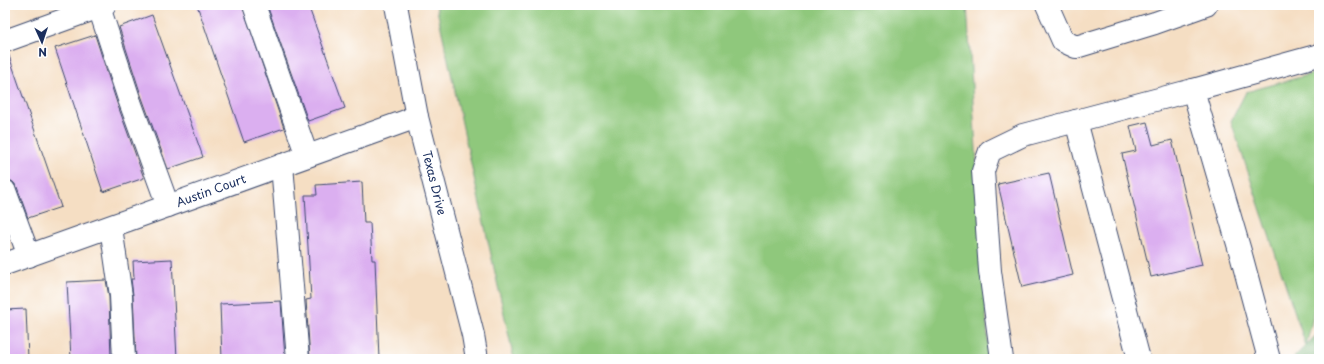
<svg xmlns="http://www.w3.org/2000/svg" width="1324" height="364" font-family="'Playpen Sans',sans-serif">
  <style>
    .green { fill: #8fc87c; stroke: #557c6d }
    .forest { fill: #73ac6c; stroke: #476e65 }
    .building { fill: #dbaff0 }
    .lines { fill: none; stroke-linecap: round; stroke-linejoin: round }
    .minor-casing { stroke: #3c496d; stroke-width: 24 }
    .minor { stroke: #fff; stroke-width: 22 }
    .labels { text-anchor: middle; stroke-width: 3; stroke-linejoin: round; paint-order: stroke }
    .street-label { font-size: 12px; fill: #1b2f5e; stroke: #fff }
  </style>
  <rect width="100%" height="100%" fill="#fff"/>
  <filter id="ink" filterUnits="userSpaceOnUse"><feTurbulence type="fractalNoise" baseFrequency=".025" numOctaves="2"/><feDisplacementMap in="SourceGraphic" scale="8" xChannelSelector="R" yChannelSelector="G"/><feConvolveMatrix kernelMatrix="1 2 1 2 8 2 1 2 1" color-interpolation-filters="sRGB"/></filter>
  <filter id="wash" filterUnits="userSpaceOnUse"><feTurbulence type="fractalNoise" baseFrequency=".012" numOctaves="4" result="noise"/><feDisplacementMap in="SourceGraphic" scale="16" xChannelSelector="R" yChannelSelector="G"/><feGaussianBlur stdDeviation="0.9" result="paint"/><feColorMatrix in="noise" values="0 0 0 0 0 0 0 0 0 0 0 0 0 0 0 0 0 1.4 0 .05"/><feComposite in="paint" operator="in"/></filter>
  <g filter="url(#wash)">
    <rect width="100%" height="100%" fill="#f5dec3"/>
    <!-- green -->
    <g class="green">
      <polygon points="436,5 967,5 989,359 514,359"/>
      <polygon points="1319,72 1319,291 1306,346 1231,121 1246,92"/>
    </g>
    <!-- forest -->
    <polygon class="forest" points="1319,332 1319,359 1292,359"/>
    <g id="blocks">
      <!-- building -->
      <g class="building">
        <polygon points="197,5 242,5 284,128 244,142"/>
        <polygon points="267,5 308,5 345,108 308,121"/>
        <polygon points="152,15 203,157 168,169 141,95 119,27"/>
        <polygon points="95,35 117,103 144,178 103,192 55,48"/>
        <polygon points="5,53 8,53 61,207 28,218 17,187 13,182 9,180 5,167"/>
        <polygon points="1147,122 1153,145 1172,140 1202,265 1151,277 1122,154 1136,151 1130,126"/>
        <polygon points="1049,173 1073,275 1022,287 998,184"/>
        <polygon points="362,182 364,223 370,223 372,260 375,260 379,359 310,359 306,300 311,299 305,195 317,195 316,185"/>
        <polygon points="172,259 177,359 136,359 133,295 131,279 134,279 133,261"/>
        <polygon points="106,280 109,297 111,359 71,359 67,282"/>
        <polygon points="281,301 285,359 222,359 220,304"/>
        <polygon points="26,309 28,359 5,359 5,310"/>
      </g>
    </g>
  </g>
  <g filter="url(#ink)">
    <use href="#blocks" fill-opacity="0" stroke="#3c496d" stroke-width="1"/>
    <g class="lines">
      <defs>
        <g id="minor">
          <polyline points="254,5 307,156"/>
          <polyline points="396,5 417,117 473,335 477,359"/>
          <polyline points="1047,5 1063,41 1076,47 1155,23 1206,5"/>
          <polyline points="99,7 129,99 168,206"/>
          <polyline points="5,41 105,5"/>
          <polyline points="1076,121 1139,359"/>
          <polyline points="282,165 298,359"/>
          <polyline points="5,191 29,256"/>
          <polyline points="111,227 121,296 124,359"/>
          <polyline points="5,264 417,117"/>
          <polyline points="1002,359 990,271 983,171 990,151 1023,135 1193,90"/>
          <polyline points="1269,359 1240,251 1193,90 1319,55"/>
        </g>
      </defs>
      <!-- minor casing -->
      <use href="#minor" class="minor-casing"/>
      <!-- minor -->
      <use href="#minor" class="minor"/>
    </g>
  </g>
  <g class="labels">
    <!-- street labels -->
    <g class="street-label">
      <text transform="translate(434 183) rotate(76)" y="4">Texas Drive</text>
      <text transform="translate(211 191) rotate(-20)" y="4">Austin Court</text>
    </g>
  </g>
  <!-- margin -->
  <rect width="1324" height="364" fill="none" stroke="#fff" stroke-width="20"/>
  <!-- north arrow -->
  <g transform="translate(42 42) rotate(177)" stroke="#ffffff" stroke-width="3" paint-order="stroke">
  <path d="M0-3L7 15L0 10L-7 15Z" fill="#1b2f5e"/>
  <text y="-6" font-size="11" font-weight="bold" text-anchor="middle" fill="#1b2f5e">N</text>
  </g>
</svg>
